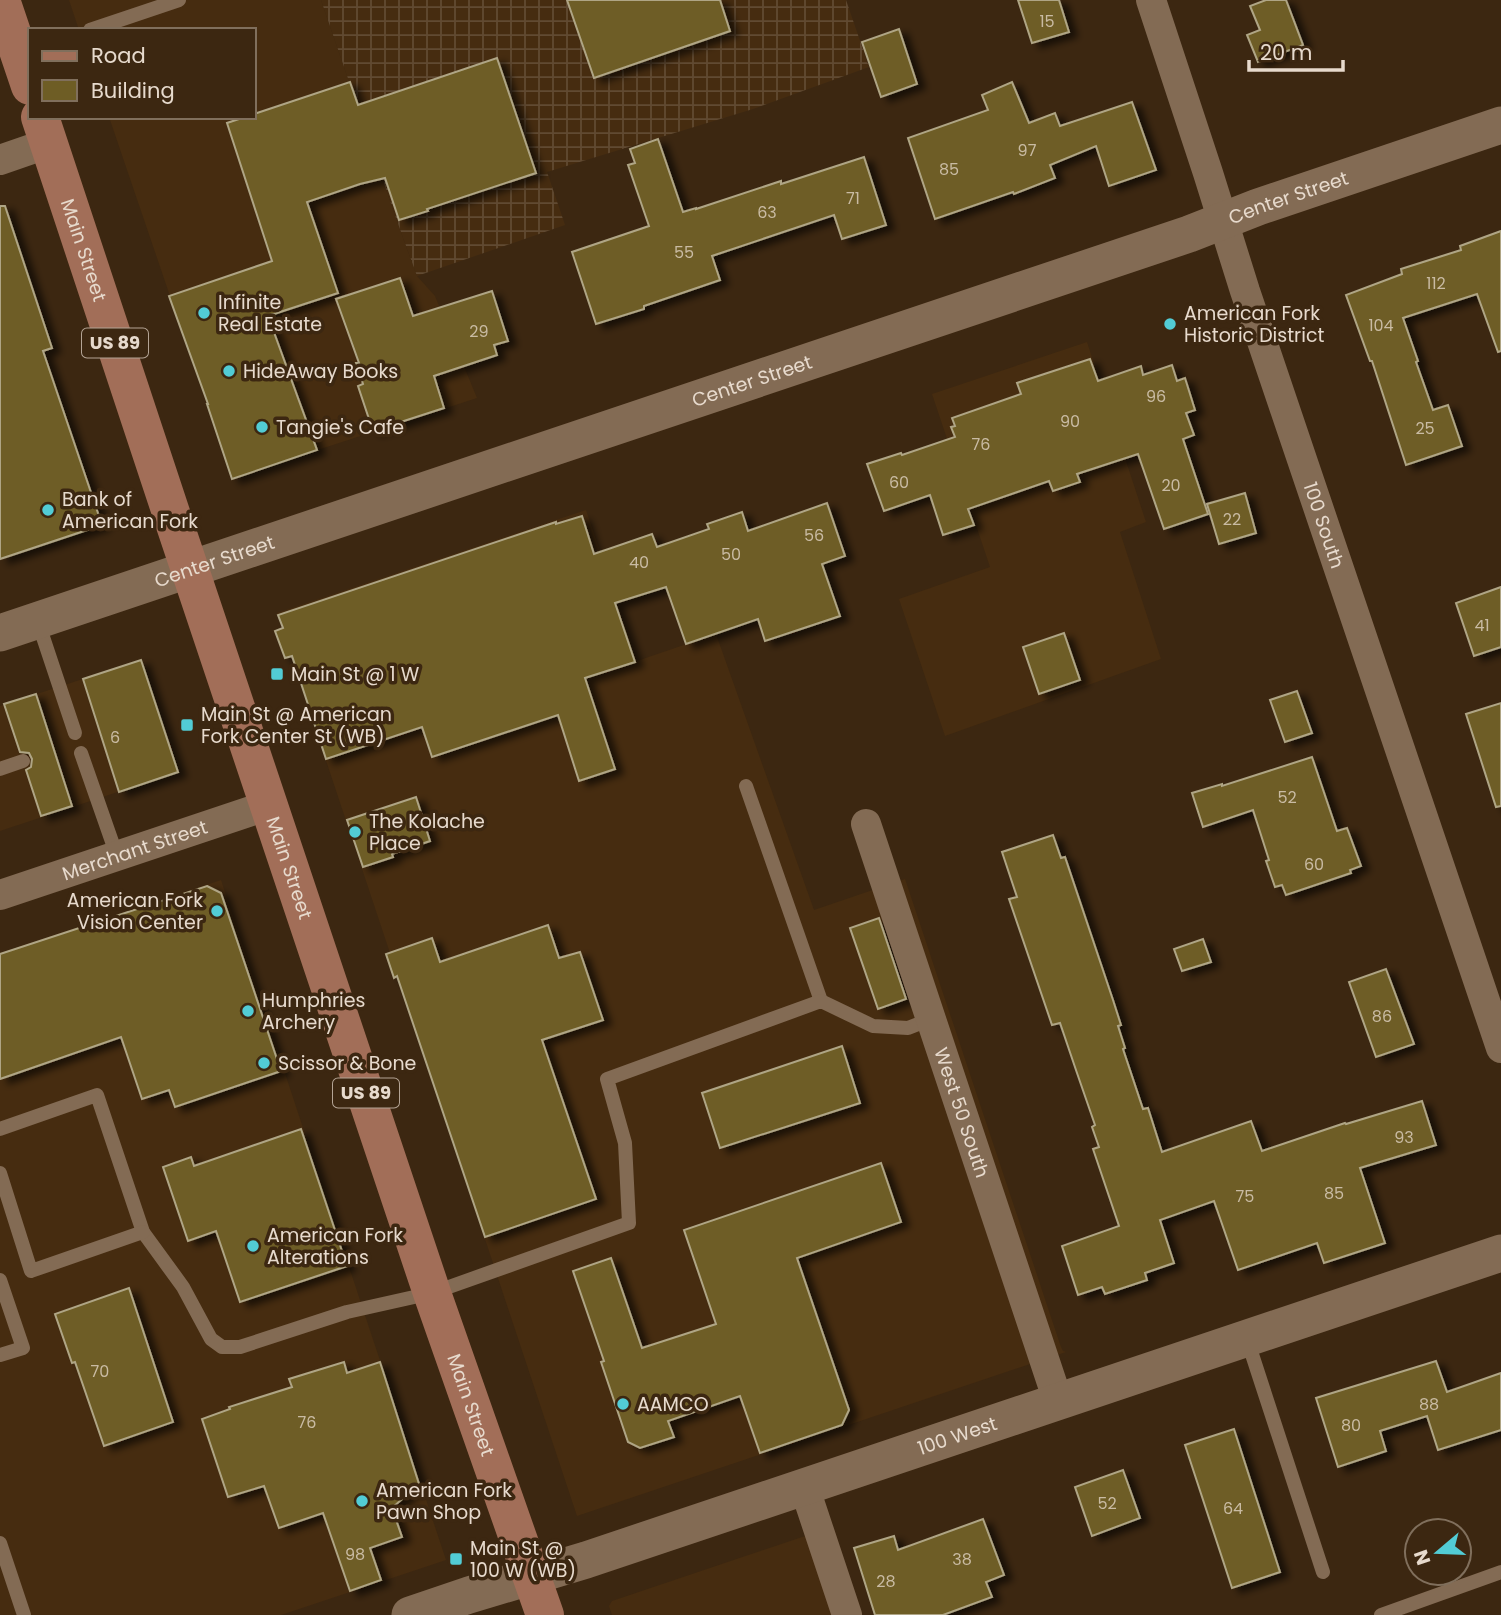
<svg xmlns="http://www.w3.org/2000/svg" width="1501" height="1615" font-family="Poppins,sans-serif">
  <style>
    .built { fill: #462c10 }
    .industrial { fill: url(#industrial-grid) }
    .building { fill: #6e5d25; stroke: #afa585; stroke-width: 2; filter: url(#shadow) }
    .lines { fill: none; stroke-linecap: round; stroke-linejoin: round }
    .service { stroke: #836b54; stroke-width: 14 }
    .minor { stroke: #836b54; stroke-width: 30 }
    .tertiary { stroke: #836b54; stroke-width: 37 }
    .primary { stroke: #a26e58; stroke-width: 38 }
    .poi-dot { fill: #52ccd5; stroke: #3c2711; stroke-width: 2.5 }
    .labels { text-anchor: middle; stroke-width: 7; stroke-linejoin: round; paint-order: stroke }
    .number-label { font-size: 16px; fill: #c9bba3 }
    .shield { fill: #3c2711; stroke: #b4a495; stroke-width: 2 }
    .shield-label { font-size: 18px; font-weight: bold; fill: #e7dacd }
    .street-label { font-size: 19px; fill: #e7dacd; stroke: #3c2711 }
    .poi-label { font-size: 19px; fill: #e7dacd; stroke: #3c2711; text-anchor: start }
  </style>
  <defs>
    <pattern id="industrial-grid" width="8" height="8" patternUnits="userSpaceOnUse" patternTransform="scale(1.75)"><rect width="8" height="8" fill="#462c10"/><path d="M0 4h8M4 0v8" fill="none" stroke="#614a32"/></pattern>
    <filter id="shadow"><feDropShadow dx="8" dy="4.5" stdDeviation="3.5" flood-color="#0009"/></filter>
  </defs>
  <rect width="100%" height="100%" fill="#3c2711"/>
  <!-- built -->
  <g class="built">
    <polygon points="69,0 321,0 397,221 417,276 435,296 477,398 232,478 109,117 254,117 254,30 79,30"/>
    <polygon points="1087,342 1146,522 1120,532 1161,659 945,736 899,599 990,567 932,394"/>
    <polygon points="586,510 637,661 716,634 814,910 905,879 1061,1347 1063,1351 1066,1352 577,1516 277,613"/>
    <polygon points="141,660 178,772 0,831 0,706"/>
    <polygon points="221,880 446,1560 281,1615 0,1615 0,953"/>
    <polygon points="823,1530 851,1615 612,1615 609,1606 612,1601"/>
  </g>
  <!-- industrial -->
  <polygon class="industrial" points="321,0 846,0 869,67 753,109 547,172 565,225 417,276 397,221"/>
  <!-- building -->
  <g class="building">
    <polygon points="567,0 720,0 730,31 594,78"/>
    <polygon points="1018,0 1059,0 1069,32 1032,43"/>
    <polygon points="1266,0 1286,0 1303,45 1258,62 1247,35 1260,30 1250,6"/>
    <polygon points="899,29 917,84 881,97 862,42"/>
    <polygon points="497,58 536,173 427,209 428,211 399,220 385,178 360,184 307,202 338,293 268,316 317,450 232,479 207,404 208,404 169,296 272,261 227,123 245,117 254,117 254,114 350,82 358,105"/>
    <polygon points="1012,82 1029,123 1055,113 1060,126 1132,102 1156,170 1109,186 1096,146 1050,165 1055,178 1014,194 1013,192 935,219 908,138 988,110 982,95"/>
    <polygon points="658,139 683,212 696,208 696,209 781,181 781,184 864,157 886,225 842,239 834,215 712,256 720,280 644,306 644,309 596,324 572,252 649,226 628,165 635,163 630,149"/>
    <polygon points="0,206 5,206 52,348 43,351 102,525 0,559"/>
    <polygon points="1501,231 1501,351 1498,352 1477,294 1403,318 1418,361 1416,362 1433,410 1448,405 1462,446 1406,465 1372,361 1370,361 1346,295 1402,274 1401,269 1461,250 1460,246"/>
    <polygon points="400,278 413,316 492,291 508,341 494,345 497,355 434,376 444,408 373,431 358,386 363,384 356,363 359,363 336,299"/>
    <polygon points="1090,359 1098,381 1141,366 1143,375 1172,365 1177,381 1185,378 1195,410 1186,413 1194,435 1183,439 1208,514 1164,529 1138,454 1077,474 1080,482 1053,491 1049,481 968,509 974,525 943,535 930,495 884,511 867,464 901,453 902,455 955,437 951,427 955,426 952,418 1021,394 1017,383"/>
    <polygon points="1245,493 1256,533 1219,544 1207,504"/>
    <polygon points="827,503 845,556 822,564 840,616 765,641 758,619 686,644 666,587 615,603 635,662 585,678 615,769 579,781 558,715 432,757 422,727 326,759 292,656 285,658 275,631 283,628 278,615 556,522 556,524 582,516 594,554 652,534 657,547 709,529 707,524 742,512 748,531"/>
    <polygon points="1501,587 1501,647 1474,656 1456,603"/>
    <polygon points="1064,633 1080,680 1039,694 1023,647"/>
    <polygon points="141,660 178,772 119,792 83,679"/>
    <polygon points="1297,691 1312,733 1285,742 1270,700"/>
    <polygon points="36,694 72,806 41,816 26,770 31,767 32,759 29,753 20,752 4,704"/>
    <polygon points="1501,703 1501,806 1496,807 1466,714"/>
    <polygon points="1312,757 1337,831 1347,828 1361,866 1350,870 1351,873 1286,895 1282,885 1275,887 1266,861 1269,860 1253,810 1203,827 1192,793 1222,784 1222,786"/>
    <polygon points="416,797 430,841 392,854 393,857 363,867 347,820"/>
    <polygon points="1053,835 1061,858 1065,857 1113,1000 1121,1025 1118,1026 1125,1048 1123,1049 1143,1109 1148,1108 1162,1152 1251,1121 1262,1151 1345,1123 1346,1124 1422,1101 1436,1145 1360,1168 1385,1243 1324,1263 1317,1243 1238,1270 1214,1201 1160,1220 1174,1263 1145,1273 1147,1280 1105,1294 1102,1287 1078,1295 1062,1246 1119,1226 1093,1149 1099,1147 1092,1127 1095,1125 1077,1073 1060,1023 1052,1025 1009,899 1017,897 1002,852"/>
    <polygon points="207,886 221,893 281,1071 175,1107 169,1090 142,1099 121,1037 0,1079 0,954"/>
    <polygon points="879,918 906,999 878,1009 850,928"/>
    <polygon points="548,925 559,958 580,952 603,1020 542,1040 596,1199 485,1237 397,976 394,978 386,954 432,938 440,962"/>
    <polygon points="1203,939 1211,962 1182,971 1174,949"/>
    <polygon points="1386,969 1414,1044 1376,1057 1349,982"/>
    <polygon points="842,1046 860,1103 720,1148 702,1093"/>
    <polygon points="301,1129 347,1266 240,1302 216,1231 188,1241 163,1167 191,1157 194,1166"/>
    <polygon points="881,1163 901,1222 797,1258 849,1410 842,1425 760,1453 740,1396 668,1421 674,1437 640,1448 628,1442 601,1362 604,1361 573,1271 611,1258 642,1348 716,1324 684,1230"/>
    <polygon points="129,1288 173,1422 104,1446 75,1362 72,1363 55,1314"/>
    <polygon points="1436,1361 1447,1392 1501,1373 1501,1430 1438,1450 1427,1416 1380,1431 1386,1451 1338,1467 1316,1398"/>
    <polygon points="344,1362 347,1373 380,1362 419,1484 392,1508 402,1537 370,1548 381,1580 350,1591 323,1513 279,1528 264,1486 228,1497 202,1419 230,1409 229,1407 292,1387 289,1379"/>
    <polygon points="1234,1429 1280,1572 1232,1588 1185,1445"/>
    <polygon points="1123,1470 1140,1518 1092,1536 1075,1487"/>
    <polygon points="983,1519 1004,1575 986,1582 992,1597 943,1615 875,1615 854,1548 894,1536 898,1550"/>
  </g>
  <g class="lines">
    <!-- service -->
    <g class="service">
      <polyline points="90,30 179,0"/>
      <polyline points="38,622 75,733"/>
      <polyline points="81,753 117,856"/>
      <polyline points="0,769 23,761"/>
      <polyline points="746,786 821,1001"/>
      <polyline points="0,1129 97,1095 143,1232 183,1287 211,1339 222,1347 240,1347 347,1312 432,1293 629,1223 625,1143 607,1079 821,1001 873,1026 908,1028 931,1019"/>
      <polyline points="0,1173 31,1271 143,1232"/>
      <polyline points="0,1280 23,1348 0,1355"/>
      <polyline points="1247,1339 1323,1572"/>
      <polyline points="0,1543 24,1615"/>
      <polyline points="1381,1615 1501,1572"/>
    </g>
    <!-- minor -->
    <g class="minor">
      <path id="s1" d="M1151,0L1208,173L1245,291L1501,1048"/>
      <polyline points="0,160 49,143"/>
      <path id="s2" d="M866,824L1058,1401"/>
      <path id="s3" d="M0,895L269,805"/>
      <polyline points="804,1486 847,1615"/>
    </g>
    <!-- tertiary -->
    <g class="tertiary">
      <path id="s4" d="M0,633L1189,234L1258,207L1501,125"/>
      <path id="s5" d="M410,1615L469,1595L586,1560L1501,1253"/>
    </g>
    <!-- primary -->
    <g class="primary">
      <polyline points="1,0 30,86"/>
      <path id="s6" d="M40,117L176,528L432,1293L545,1615"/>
    </g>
  </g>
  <!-- markers -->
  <g class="poi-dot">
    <circle cx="204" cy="313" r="7"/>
    <circle cx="1170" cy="324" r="7"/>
    <circle cx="229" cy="371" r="7"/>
    <circle cx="262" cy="427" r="7"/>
    <circle cx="48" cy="510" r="7"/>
    <rect x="270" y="667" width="14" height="14" rx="3.5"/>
    <rect x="180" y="718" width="14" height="14" rx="3.5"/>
    <circle cx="355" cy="832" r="7"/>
    <circle cx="217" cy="911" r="7"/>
    <circle cx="248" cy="1011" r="7"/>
    <circle cx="264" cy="1063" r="7"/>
    <circle cx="253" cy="1246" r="7"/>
    <circle cx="623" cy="1404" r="7"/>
    <circle cx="362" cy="1501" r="7"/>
    <rect x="449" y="1552" width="14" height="14" rx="3.5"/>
  </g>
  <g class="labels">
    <!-- number labels -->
    <g class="number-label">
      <text x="1047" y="27">15</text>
      <text x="1027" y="156">97</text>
      <text x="949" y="175">85</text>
      <text x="853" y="204">71</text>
      <text x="767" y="218">63</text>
      <text x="684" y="258">55</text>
      <text x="1436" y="289">112</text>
      <text x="1381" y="331">104</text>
      <text x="479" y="337">29</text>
      <text x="1156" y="402">96</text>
      <text x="1070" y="427">90</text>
      <text x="1425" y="434">25</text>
      <text x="981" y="450">76</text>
      <text x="899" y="488">60</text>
      <text x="1171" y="491">20</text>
      <text x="1232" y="525">22</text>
      <text x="814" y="541">56</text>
      <text x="731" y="560">50</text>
      <text x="639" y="568">40</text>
      <text x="1482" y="631">41</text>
      <text x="115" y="743">6</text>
      <text x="1287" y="803">52</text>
      <text x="1314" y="870">60</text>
      <text x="1382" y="1022">86</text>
      <text x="1404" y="1143">93</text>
      <text x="1334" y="1199">85</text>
      <text x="1245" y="1202">75</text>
      <text x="100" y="1377">70</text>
      <text x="1429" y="1410">88</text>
      <text x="307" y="1428">76</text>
      <text x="1351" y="1431">80</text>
      <text x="1107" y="1509">52</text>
      <text x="1233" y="1514">64</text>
      <text x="355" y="1560">98</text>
      <text x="962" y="1565">38</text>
      <text x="886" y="1587">28</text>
    </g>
    <!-- shield labels -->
    <g class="shield">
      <rect x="82" y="328.5" width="66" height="29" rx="5"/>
      <rect x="333" y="1078.5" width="66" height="29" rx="5"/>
    </g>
    <g class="shield-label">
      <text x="115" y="349">US 89</text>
      <text x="366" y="1099">US 89</text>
    </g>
    <!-- street labels -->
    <g class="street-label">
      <text dy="7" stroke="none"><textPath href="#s4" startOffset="1360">Center Street</textPath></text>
      <text dy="7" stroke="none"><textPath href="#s6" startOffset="140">Main Street</textPath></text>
      <text dy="7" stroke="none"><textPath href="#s4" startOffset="793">Center Street</textPath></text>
      <text dy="7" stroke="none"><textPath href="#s1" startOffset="553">100 South</textPath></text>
      <text dy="7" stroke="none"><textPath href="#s4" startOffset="226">Center Street</textPath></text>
      <text dy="7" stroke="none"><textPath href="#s3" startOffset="142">Merchant Street</textPath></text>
      <text dy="7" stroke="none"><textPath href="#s6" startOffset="791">Main Street</textPath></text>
      <text dy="7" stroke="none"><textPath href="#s2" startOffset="304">West 50 South</textPath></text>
      <text dy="7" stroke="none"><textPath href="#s6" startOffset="1358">Main Street</textPath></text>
      <text dy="7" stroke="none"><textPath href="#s5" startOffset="576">100 West</textPath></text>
    </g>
    <!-- poi labels -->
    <g class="poi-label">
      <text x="218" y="309">Infinite<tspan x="218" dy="22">Real Estate</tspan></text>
      <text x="1184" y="320">American Fork<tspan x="1184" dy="22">Historic District</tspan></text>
      <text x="243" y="378">HideAway Books</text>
      <text x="276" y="434">Tangie's Cafe</text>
      <text x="62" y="506">Bank of<tspan x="62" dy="22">American Fork</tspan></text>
      <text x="291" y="681">Main St @ 1 W</text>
      <text x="201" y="721">Main St @ American<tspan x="201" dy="22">Fork Center St (WB)</tspan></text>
      <text x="369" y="828">The Kolache<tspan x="369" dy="22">Place</tspan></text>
      <text x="203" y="907" text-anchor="end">American Fork<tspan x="203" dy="22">Vision Center</tspan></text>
      <text x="262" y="1007">Humphries<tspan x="262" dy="22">Archery</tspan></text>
      <text x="278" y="1070">Scissor &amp; Bone</text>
      <text x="267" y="1242">American Fork<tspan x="267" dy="22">Alterations</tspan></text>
      <text x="637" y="1411">AAMCO</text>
      <text x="376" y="1497">American Fork<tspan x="376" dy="22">Pawn Shop</tspan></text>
      <text x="470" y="1555">Main St @<tspan x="470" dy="22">100 W (WB)</tspan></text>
    </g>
  </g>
  <!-- legend -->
  <rect x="28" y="28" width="228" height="91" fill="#3c2711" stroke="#806f5c" stroke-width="2"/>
  <rect x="42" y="51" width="35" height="10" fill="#a26e58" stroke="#806f5c" stroke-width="2"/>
  <text x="91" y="63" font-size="21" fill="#e7dacd">Road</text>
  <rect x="42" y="80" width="35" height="21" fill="#6e5d25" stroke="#806f5c" stroke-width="2"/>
  <text x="91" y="98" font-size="21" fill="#e7dacd">Building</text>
  <!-- north arrow -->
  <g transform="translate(1438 1552) rotate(251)"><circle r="33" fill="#3c2711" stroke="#806f5c" stroke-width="2"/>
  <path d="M0-5L12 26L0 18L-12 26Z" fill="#52ccd5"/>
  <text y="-10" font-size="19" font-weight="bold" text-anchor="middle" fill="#e7dacd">N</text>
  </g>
  <!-- scale -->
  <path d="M1249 60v10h94v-10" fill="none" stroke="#e7dacd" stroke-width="3.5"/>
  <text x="1260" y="60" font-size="21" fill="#e7dacd" stroke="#3c2711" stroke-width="5" paint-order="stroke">20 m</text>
</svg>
